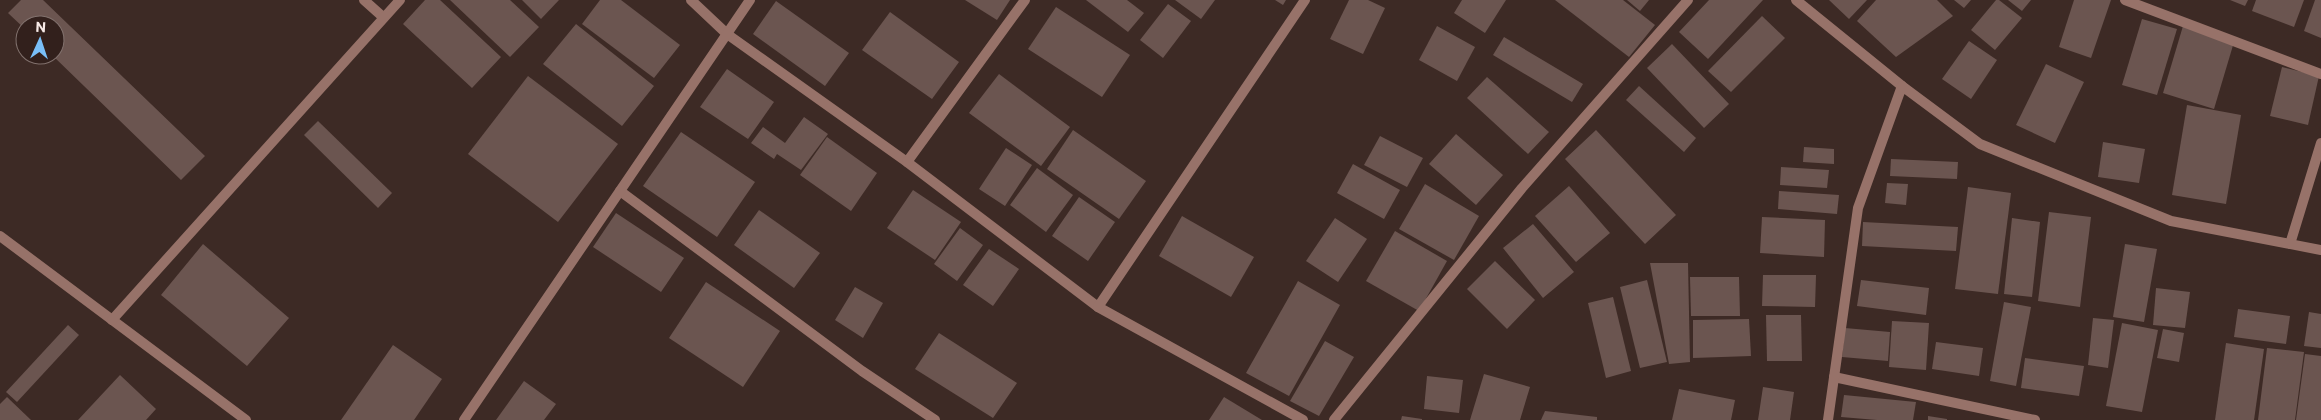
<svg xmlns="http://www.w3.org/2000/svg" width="2321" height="420" font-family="Commissioner,sans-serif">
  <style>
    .building { fill: #6b5550 }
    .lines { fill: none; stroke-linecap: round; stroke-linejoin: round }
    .street { stroke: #977269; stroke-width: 10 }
  </style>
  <rect width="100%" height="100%" fill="#3d2a25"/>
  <!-- building -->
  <g class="building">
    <polygon points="21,0 43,0 205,156 181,180 52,55 55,55 55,25 25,25 25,29 8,13"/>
    <polygon points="425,0 440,0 501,57 472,88 403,24"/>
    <polygon points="450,0 510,0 539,27 510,57"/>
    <polygon points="522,0 559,0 541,19"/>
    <polygon points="600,0 621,0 680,45 654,78 582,24"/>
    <polygon points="965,0 1010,0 997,20"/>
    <polygon points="1086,0 1127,0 1144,13 1128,32"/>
    <polygon points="1175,0 1215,0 1201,19"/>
    <polygon points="1275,0 1286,0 1283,5"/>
    <polygon points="1349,0 1368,0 1385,8 1363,54 1330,39"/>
    <polygon points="1462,0 1506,0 1485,33 1454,13"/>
    <polygon points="1555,0 1623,0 1655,25 1629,57"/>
    <polygon points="1627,0 1649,0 1640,11"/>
    <polygon points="1709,0 1763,0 1708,59 1679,32"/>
    <polygon points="1829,0 1867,0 1849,19"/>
    <polygon points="1876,0 1937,0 1953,16 1896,57 1857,21"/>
    <polygon points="1954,0 1971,0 1964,8"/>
    <polygon points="1996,0 1999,0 2022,18 1995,50 1971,30"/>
    <polygon points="2008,0 2031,0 2022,11"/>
    <polygon points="2074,0 2111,0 2091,58 2059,47"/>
    <polygon points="2230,0 2248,0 2245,6"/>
    <polygon points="2256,0 2304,0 2294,27 2252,11"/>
    <polygon points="2315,0 2321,0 2321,38 2304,31"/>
    <polygon points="776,1 849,53 825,86 753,34"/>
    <polygon points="1168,4 1191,21 1163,58 1140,40"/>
    <polygon points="1056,7 1130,55 1102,97 1028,49"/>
    <polygon points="890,12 959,62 932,99 862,50"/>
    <polygon points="1762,16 1785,38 1731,92 1708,71"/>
    <polygon points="2142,19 2177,29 2157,95 2122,85"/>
    <polygon points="576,24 654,86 622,126 543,64"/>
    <polygon points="1437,26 1475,47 1457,81 1419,60"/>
    <polygon points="2183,26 2234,42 2214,109 2163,93"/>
    <polygon points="1504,37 1583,84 1572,102 1493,55"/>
    <polygon points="1969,41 1997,60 1971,99 1942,79"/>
    <polygon points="1672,44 1729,104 1704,128 1647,68"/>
    <polygon points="2046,64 2084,82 2055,143 2016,125"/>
    <polygon points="2282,67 2319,76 2308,125 2270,116"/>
    <polygon points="727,69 774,102 748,139 700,107"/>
    <polygon points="999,74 1070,127 1041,166 969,113"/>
    <polygon points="528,76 618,144 558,222 468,154"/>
    <polygon points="1487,77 1549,132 1528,154 1467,98"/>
    <polygon points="1639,86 1696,138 1684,152 1626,100"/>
    <polygon points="2187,105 2241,115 2226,204 2172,195"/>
    <polygon points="804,117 828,134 801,170 777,154 774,159 751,143 763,127 785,143"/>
    <polygon points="318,121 392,193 378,208 304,135"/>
    <polygon points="1073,130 1146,181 1119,219 1047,169"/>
    <polygon points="1596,130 1676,215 1645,244 1565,159"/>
    <polygon points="681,132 755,182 717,237 643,186"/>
    <polygon points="1456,134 1503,175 1476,205 1429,164"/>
    <polygon points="1380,136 1423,158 1407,187 1364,165"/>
    <polygon points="827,137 877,173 851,211 800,175"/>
    <polygon points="2103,142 2145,149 2139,183 2098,177"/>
    <polygon points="1804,147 1834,149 1834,164 1803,162"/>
    <polygon points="1006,148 1032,165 1005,206 979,189"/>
    <polygon points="1891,159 1958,162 1957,179 1890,176"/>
    <polygon points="1353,164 1400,190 1384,219 1337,193"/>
    <polygon points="1781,167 1829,170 1827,188 1780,185"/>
    <polygon points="1037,168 1073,195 1046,232 1010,205"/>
    <polygon points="1887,183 1908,184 1906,205 1885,203"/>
    <polygon points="1425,184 1479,216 1454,260 1399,229"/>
    <polygon points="1569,186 1610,233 1576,262 1535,216"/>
    <polygon points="1968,187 2011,193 1998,294 1955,289"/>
    <polygon points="913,190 961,222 935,260 887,228"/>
    <polygon points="1779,191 1839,195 1837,214 1778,209"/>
    <polygon points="1079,197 1115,222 1088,261 1052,236"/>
    <polygon points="759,210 820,253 794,288 734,245"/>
    <polygon points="2049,212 2091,217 2080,307 2038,301"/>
    <polygon points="616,213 684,258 661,292 593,247"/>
    <polygon points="1182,216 1254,257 1231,297 1159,256"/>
    <polygon points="1762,217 1825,220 1824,257 1760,253"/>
    <polygon points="1335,218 1367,239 1338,282 1306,261"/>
    <polygon points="2012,218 2040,222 2032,297 2004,294"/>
    <polygon points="1863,222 1958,227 1956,251 1862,246"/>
    <polygon points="1533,224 1574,272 1543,298 1503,248"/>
    <polygon points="960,228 983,245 957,281 934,264"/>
    <polygon points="1395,231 1447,261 1419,311 1366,281"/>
    <polygon points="203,244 289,318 247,366 161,295"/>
    <polygon points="2125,244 2157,249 2144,322 2113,317"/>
    <polygon points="989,249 1019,269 993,306 963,285"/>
    <polygon points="1495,261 1535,300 1507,329 1467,289"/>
    <polygon points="1650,263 1688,263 1690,362 1669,364"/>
    <polygon points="1763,275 1816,275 1815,307 1762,306"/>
    <polygon points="1690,277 1739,277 1740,316 1691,316"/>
    <polygon points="1647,280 1667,362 1640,368 1620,287"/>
    <polygon points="1861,280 1929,288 1926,315 1857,306"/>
    <polygon points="1298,281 1340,305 1289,396 1246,373"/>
    <polygon points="706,282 780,331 743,387 669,338"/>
    <polygon points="855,287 883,303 863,338 835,320"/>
    <polygon points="2156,288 2190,292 2185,328 2153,325"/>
    <polygon points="1613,297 1631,371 1606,378 1588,303"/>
    <polygon points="2004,302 2031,307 2016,386 1990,381"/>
    <polygon points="2238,309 2290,316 2286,344 2234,337"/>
    <polygon points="2309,312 2321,314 2321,348 2304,346"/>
    <polygon points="1766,315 1801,315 1802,361 1767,361"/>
    <polygon points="2093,318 2114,320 2108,368 2088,365"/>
    <polygon points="1749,319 1751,356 1693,358 1693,320"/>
    <polygon points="1892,321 1929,323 1926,370 1889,367"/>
    <polygon points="2122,323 2158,330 2142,412 2106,406"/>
    <polygon points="68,325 79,335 17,402 6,392"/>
    <polygon points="1845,328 1890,332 1888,361 1842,357"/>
    <polygon points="2163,329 2184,333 2179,362 2157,358"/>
    <polygon points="939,333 1017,383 993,418 915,369"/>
    <polygon points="1325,341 1354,357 1319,416 1290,401"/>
    <polygon points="1936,342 1983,348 1979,376 1932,369"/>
    <polygon points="2226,343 2264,349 2254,420 2215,420"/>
    <polygon points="393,345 442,379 414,420 341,420"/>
    <polygon points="2267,348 2304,352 2295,420 2258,420"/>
    <polygon points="2305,354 2321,356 2321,420 2296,420"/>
    <polygon points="2025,358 2084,366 2079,396 2021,388"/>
    <polygon points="1484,374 1530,387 1520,420 1470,420"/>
    <polygon points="120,375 156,409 146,420 78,420"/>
    <polygon points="1427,376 1463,380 1459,413 1424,409"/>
    <polygon points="524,381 556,404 544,420 496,420"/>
    <polygon points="1763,387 1794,392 1790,420 1758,420"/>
    <polygon points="1679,389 1735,400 1731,420 1672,420"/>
    <polygon points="1844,395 1916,402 1913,420 1877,420 1841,417"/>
    <polygon points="7,397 31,420 0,420 0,404"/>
    <polygon points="1224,397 1262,420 1209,420"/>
    <polygon points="1545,411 1597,417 1597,420 1541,420"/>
    <polygon points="1402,416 1422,419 1422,420 1401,420"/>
    <polygon points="1928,416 1947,419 1947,420 1928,420"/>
  </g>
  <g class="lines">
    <!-- street -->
    <g class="street">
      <polyline points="364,0 383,17"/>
      <polyline points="691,0 727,34 907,162 1098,307"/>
      <polyline points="1796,0 1902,86"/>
      <polyline points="2125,0 2321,74"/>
      <polyline points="907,162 1025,0"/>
      <polyline points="620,191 862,371 935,420"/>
      <polyline points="0,236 246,420"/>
      <polyline points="2290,244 2321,143"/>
      <polyline points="112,320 400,0"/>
      <polyline points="1834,377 2035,420"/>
      <polyline points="464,420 750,0"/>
      <polyline points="1303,420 1098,307 1305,0"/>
      <polyline points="1334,420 1522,188 1688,0"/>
      <polyline points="1828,420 1858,208 1902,86 1980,144 2171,221 2321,250"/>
    </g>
  </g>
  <!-- north arrow -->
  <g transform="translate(40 40) rotate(3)"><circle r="24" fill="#32201c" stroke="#81716d"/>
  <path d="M0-4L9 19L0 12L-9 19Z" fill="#79bff8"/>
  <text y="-8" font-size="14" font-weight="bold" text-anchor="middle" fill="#f7eae7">N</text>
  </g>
</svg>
